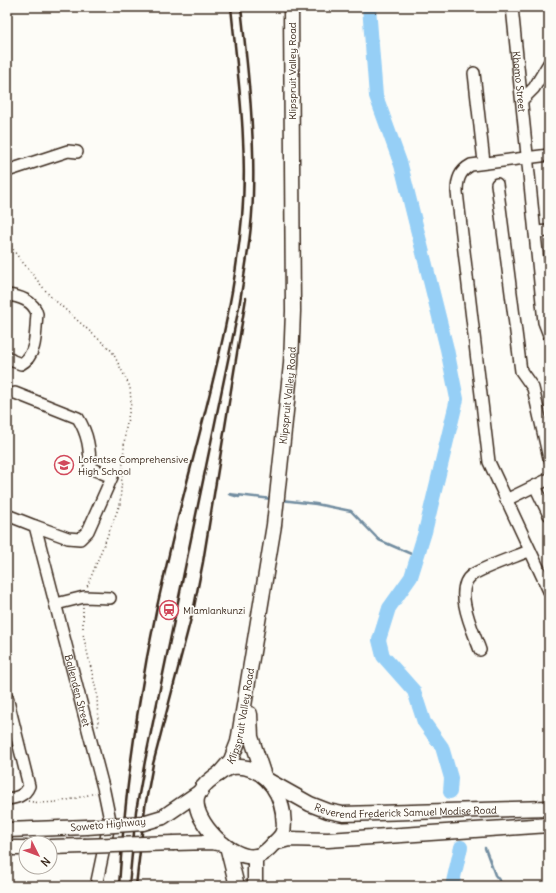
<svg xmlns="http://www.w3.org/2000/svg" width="556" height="893" font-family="Delius,sans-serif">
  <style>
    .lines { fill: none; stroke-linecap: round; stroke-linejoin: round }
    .stream { stroke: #728da0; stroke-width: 2.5 }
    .river { stroke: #96cff6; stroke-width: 14 }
    .minor-casing { stroke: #3b2a1e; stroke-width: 14 }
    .major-casing { stroke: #3b2a1e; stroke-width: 17 }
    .path { stroke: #3b2a1e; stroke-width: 1.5; stroke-dasharray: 1 3; stroke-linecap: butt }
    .minor { stroke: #fdfcf7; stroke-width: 11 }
    .major { stroke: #fdfcf7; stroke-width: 14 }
    .rail { stroke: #3b2a1e; stroke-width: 2.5 }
    .major-bridge-casing { stroke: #3b2a1e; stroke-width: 17; stroke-linecap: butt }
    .major-bridge { stroke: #fdfcf7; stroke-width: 14 }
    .labels { text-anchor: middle; stroke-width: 3.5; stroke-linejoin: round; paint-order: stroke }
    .street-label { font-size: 10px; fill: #3b2a1e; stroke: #fdfcf7 }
    .poi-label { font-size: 10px; fill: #3b2a1e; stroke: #fdfcf7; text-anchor: start }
  </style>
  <rect width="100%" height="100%" fill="#fdfcf7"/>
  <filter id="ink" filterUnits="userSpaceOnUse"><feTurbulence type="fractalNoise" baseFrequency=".025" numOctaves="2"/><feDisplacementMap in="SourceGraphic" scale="8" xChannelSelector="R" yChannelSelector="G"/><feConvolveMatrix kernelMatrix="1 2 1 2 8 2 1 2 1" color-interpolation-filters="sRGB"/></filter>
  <g filter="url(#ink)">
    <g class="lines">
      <!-- stream -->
      <g class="stream">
        <polyline points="239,497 229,494 272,499"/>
        <polyline points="281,500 316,504 351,511 379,540 418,557"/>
        <polyline points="485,848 495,875 504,886"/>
      </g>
      <!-- river -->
      <g class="river">
        <polyline points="369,7 376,96 401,165 447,349 457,399 425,532 411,577 389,608 379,640 383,656 414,691 424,722 442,747 451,778 450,792"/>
        <polyline points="452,886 461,847"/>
      </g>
      <defs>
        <g id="minor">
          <path id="s1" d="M512,7L544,322L549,335"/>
          <polyline points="474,73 484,162"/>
          <polyline points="522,100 534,88 549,63"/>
          <path d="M549,155L471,165C460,171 457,179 457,192L489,462L549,591"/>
          <polyline points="7,171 68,151 77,152"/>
          <polyline points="497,184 521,371 533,388 549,458"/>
          <polyline points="535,232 549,231"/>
          <path d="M7,295C19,296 34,301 37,314C35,330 38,355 21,364L13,361L7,357"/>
          <path d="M15,393L78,418C88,434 90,449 90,468L112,477L88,531L80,539L68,538L35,526"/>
          <polyline points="535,486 549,515"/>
          <polyline points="506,500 549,479"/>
          <path id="s2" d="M7,515L35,526L104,791L110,820L96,886"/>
          <polyline points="56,604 84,597 110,598"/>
          <path d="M480,650C474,633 452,589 472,575C484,567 514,557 529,551"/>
          <path d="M7,697L29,786C25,796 16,798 7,799"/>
        </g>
        <g id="major">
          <polyline points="250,714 251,737 264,776"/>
          <path d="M232,767C260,764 279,787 283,813C283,819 285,826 283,831C282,836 277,840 274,843C269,849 264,854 257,856C233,862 192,821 197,798C199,790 207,782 214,777C220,773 225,769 232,767Z"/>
          <path id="s3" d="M219,774L231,760L238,742L274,525L291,364L293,311L291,7"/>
          <path id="s4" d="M269,781L310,804L328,811L343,814L549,808"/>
          <polyline points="163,817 201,791"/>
          <polyline points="7,830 87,827"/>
          <polyline points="174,843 212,842 223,844"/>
          <polyline points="274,843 289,839 328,840 549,825"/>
          <polyline points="50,847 84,846"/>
          <polyline points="7,848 26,848"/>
          <polyline points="228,850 237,886"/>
          <polyline points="255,886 255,856"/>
        </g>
      </defs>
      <!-- minor casing -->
      <use href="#minor" class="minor-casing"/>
      <!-- major casing -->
      <use href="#major" class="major-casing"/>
      <!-- path -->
      <g class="path">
        <polyline points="7,239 16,254 50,296 112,351 130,387 131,403 125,433 120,504 87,587"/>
        <polyline points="83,607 83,634 97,694 98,727"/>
        <path d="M28,801C50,806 74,799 95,793"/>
      </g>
      <!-- minor -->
      <use href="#minor" class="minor"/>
      <!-- major -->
      <use href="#major" class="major"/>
      <!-- rail -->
      <g class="rail">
        <path d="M119,886C126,773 143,660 170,550C196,439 232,331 242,217C248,147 238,77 231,7"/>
        <path d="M129,886L136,811L145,761L239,307C245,270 252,233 253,195C255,132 248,70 241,7"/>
        <polyline points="136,886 145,807 153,764 194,607 203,562 246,298"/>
      </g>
      <defs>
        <g id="major-bridge">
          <polyline points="87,827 143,823 163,817"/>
          <polyline points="84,846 174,843"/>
        </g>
      </defs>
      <!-- major-bridge casing -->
      <use href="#major-bridge" class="major-bridge-casing"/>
      <!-- major-bridge -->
      <use href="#major-bridge" class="major-bridge"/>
    </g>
  </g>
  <!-- icons -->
  <defs>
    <symbol id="school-ring" viewBox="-11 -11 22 22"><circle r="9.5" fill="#fdfcf7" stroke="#d1495b" stroke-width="1.5"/><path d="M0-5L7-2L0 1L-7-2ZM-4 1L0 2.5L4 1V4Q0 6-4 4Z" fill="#d1495b"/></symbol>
    <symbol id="station-ring" viewBox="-11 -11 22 22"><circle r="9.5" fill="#fdfcf7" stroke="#d1495b" stroke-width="1.5"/><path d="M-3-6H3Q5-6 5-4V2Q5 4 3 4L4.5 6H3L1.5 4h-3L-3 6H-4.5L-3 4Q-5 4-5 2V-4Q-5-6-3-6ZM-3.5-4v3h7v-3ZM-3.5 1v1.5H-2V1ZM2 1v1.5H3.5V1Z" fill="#d1495b"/></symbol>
  </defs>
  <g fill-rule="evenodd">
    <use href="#school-ring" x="53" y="454" width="22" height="22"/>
    <use href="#station-ring" x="158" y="599" width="22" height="22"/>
  </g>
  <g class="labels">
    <!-- street labels -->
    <g class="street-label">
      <text transform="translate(292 71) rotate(-90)" y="4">Klipspruit Valley Road</text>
      <text dy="4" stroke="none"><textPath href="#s1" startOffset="75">Khomo Street</textPath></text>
      <text dy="4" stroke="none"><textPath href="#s3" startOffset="388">Klipspruit Valley Road</textPath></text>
      <text dy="4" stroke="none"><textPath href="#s2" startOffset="200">Ballenden Street</textPath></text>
      <text dy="4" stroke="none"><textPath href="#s3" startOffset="64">Klipspruit Valley Road</textPath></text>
      <text dy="4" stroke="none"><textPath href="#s4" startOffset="144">Reverend Frederick Samuel Modise Road</textPath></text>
      <text transform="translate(108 824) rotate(-5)" y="4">Soweto Highway</text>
    </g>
    <!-- poi labels -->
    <g class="poi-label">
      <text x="78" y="463">Lofentse Comprehensive<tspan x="78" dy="12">High School</tspan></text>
      <text x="183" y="614">Mlamlankunzi</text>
    </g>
  </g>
  <!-- margin -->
  <rect width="556" height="893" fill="none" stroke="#fdfcf7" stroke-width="24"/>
  <rect x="12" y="12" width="532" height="869" fill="none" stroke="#3b2a1e" stroke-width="1.5" filter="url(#ink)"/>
  <!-- north arrow -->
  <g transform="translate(38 855) rotate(132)"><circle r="19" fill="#fdfcf7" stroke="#afa8a0"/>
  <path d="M0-3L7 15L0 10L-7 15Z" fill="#d1495b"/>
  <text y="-6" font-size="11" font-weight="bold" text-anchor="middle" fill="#3b2a1e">N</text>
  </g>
</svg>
